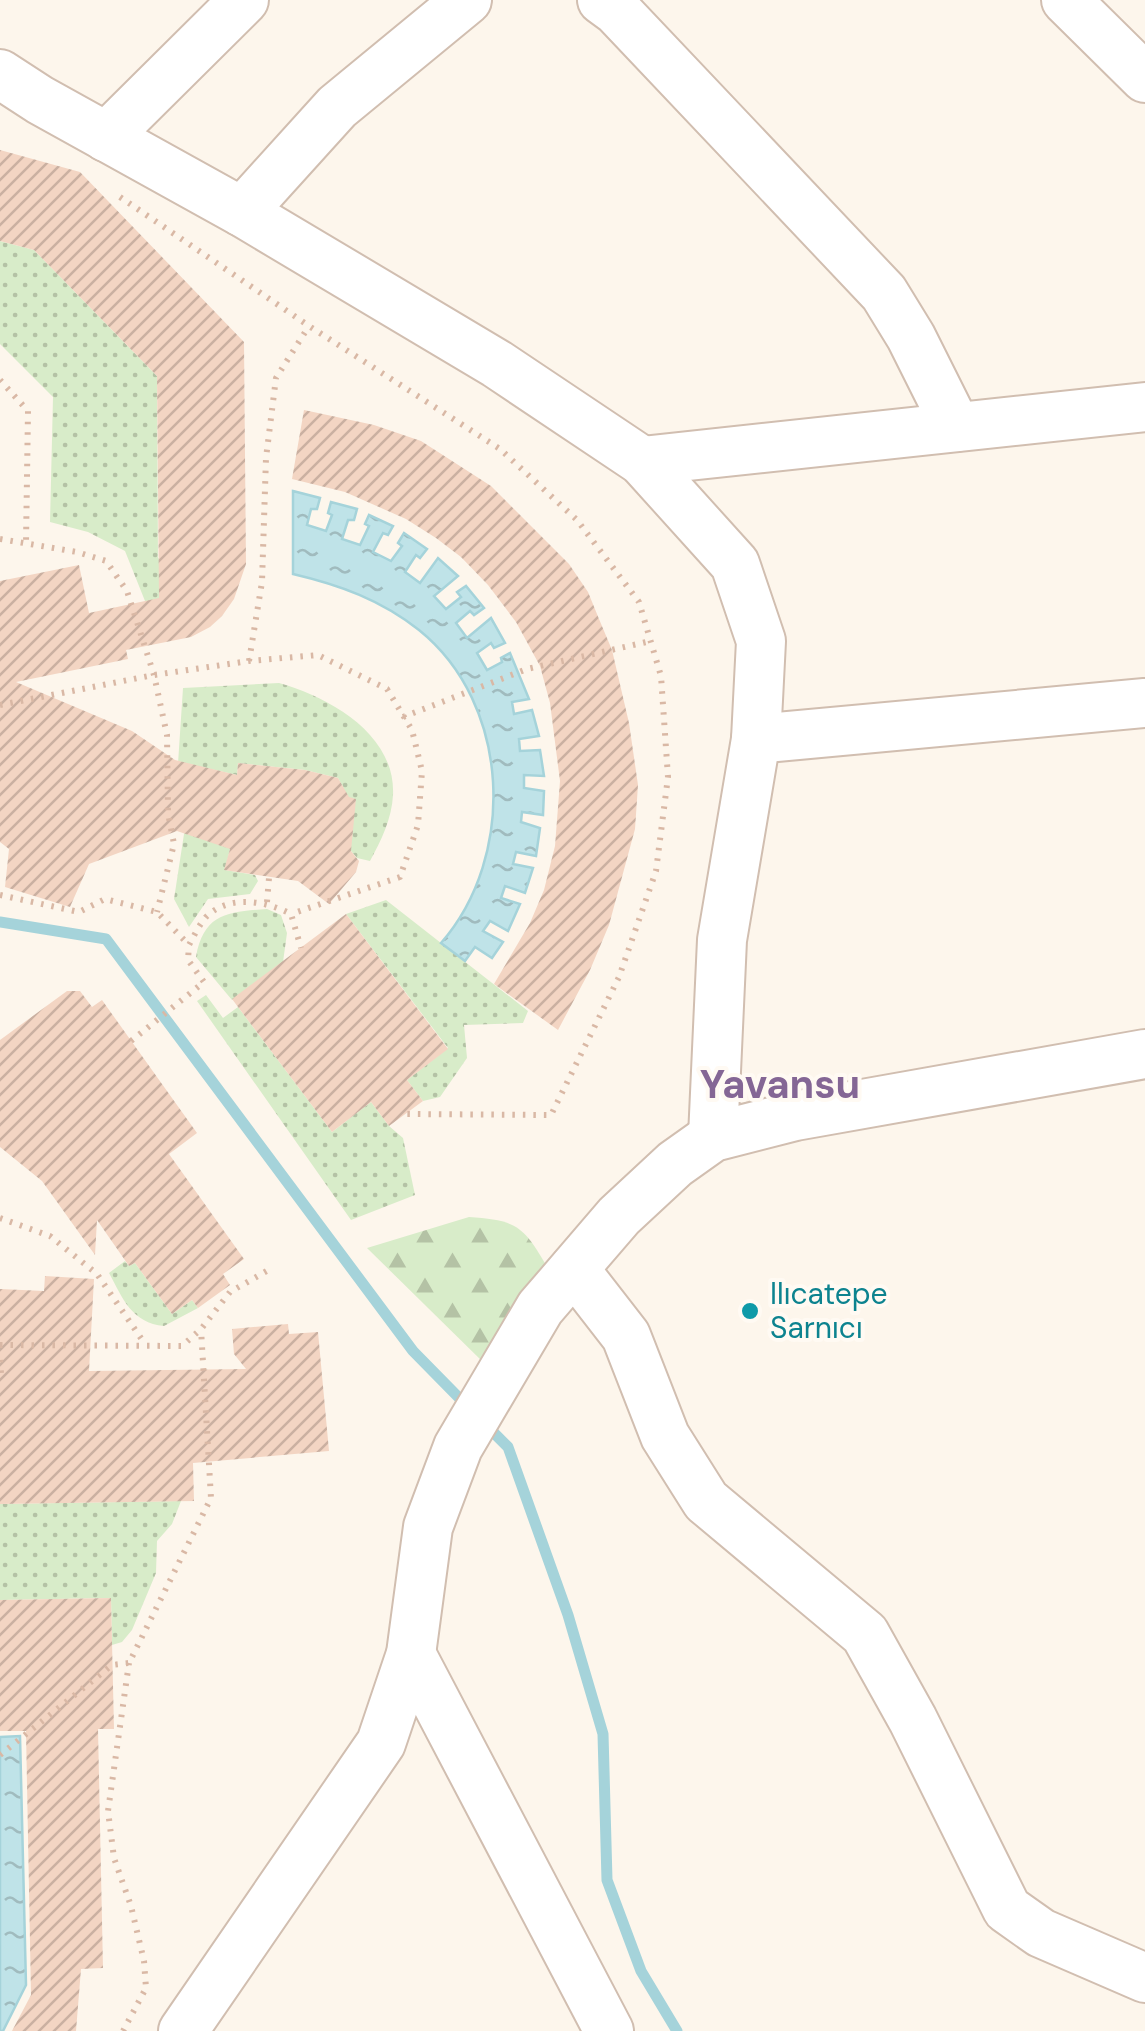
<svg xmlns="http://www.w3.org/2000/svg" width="1145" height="2031" font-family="'DM Sans',sans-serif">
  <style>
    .grass { fill: url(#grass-dots) }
    .forest { fill: url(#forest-firs) }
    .water { fill: url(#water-ripples); stroke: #a5d3da; stroke-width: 2.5 }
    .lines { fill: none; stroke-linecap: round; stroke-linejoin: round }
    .stream { stroke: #a5d3da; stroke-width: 11 }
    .building { fill: url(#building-hatch) }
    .minor-casing { stroke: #d1beb0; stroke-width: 52 }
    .path { stroke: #d9b8a5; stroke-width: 6; stroke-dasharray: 2.5 8; stroke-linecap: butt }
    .minor { stroke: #fff; stroke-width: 48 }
    .culture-dot { fill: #0f9aa8; stroke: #fffaf3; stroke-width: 4 }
    .labels { text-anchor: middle; stroke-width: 8; stroke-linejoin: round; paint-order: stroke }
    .culture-label { font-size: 30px; fill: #0d838f; stroke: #fffaf3; text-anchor: start }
    .district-label { font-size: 40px; font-weight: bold; fill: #846695; stroke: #fffaf3 }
  </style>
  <defs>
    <pattern id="grass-dots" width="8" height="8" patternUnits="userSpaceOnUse" patternTransform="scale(2.5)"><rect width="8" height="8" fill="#d8ecc9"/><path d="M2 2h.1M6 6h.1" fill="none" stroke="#b4c2a5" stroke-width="1.8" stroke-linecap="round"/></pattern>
    <pattern id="forest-firs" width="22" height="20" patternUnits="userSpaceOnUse" patternTransform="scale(2.5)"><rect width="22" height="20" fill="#d8ecc9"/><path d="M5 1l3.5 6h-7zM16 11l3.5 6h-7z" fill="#b4c2a5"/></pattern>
    <pattern id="water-ripples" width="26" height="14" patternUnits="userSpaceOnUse" patternTransform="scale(2.5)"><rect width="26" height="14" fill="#bfe3e8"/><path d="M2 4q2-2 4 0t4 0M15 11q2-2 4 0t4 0" fill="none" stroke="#a0bbbe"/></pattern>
    <pattern id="building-hatch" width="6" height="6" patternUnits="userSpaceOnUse" patternTransform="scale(2.5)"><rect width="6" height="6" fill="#f3d5c3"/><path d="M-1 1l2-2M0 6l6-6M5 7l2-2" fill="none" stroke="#cab0a1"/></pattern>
  </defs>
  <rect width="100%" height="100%" fill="#fdf6ec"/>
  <!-- grass -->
  <g class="grass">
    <polygon points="0,241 34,250 157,376 158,558 186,574 149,611 125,551 88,532 50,522 53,397 0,344"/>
    <path d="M279,683C329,697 396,734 393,795C392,818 381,841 370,861L357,858L351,851L343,787L338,778L305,770L238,763L237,775L202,767L230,849L225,870L255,875L258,881L250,894L208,899L189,927L174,899L186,821L176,794L183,688Z"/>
    <polygon points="386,900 528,1011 523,1023 464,1025 467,1058 440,1097 423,1101 407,1080 448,1048 346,914"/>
    <path d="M267,909L281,915L287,933L283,962L232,1000L196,957C204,913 228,912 267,909Z"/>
    <polygon points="206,995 223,1018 238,1007 332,1132 371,1102 389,1126 403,1138 415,1195 351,1220 197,1001"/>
    <path d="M125,1261L129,1266L135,1263L172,1314L192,1300L198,1308L164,1326C132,1323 123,1299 109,1273Z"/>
    <polygon points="181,1501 172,1524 157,1541 156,1573 132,1630 122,1642 112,1645 111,1598 0,1600 0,1504"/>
  </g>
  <!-- forest -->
  <path class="forest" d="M469,1217C516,1220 524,1226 547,1267L485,1364L367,1248Z"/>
  <!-- water -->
  <g class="water">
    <path d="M293,491L320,498L317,509H311L307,525L326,531L332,515L328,513L331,502L357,509L354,520H348L342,539L360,545L369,526L365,524L369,515L393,526L388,535L383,533L373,552L391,561L402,546L398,543L404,533L427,549L420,558L416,555L405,572L420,583L438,558L458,576L434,596L446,609L461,597L457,592L466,586L484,608L474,615L470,611L456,623L467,638L491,618L505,643L494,648L491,643L477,653L487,670L502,662L501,658L510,653L529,699L512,702L514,714L532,710L539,736L519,739L520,751L540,750L544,776L524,775V788L544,791L543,815L522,812L521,822L540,828L536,856L516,852L513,864L533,868L525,893L505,886L501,898L520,904L508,931L490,921L483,931L503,942L492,958L475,947L465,961L441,943C517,856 511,704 419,630C381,600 340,585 293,574Z"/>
    <polygon points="20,1736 26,1985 3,2031 0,2031 0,1737"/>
  </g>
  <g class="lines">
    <!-- stream -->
    <g class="stream">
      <polyline points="0,922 106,939 413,1351 470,1409"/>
      <polyline points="483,1422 508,1447 568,1615 603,1734 607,1880 641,1971 677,2031"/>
    </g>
  </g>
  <!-- building -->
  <g class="building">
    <polygon points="0,150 80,172 244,342 246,564 234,599 222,616 210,627 191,637 126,650 128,659 16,682 132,731 175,760 237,775 238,763 305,770 338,778 349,797 356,799 351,851 359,861 356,872 329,904 298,881 224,870 230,849 177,831 89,864 70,907 5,887 9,849 0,842 0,581 79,565 89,613 159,598 157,376 34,250 0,241"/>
    <polygon points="304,410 374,425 421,441 491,486 569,564 588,592 599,619 612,650 629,723 638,785 635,829 609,925 590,970 558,1030 494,984 530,923 544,890 555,846 560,781 550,703 540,666 516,622 488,585 461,557 436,538 406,519 345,492 292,479"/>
    <polygon points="346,914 448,1049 407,1080 423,1101 389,1126 371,1102 332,1132 232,999"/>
    <polygon points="67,991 80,991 92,1007 102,1000 197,1133 169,1154 244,1259 223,1274 230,1285 198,1308 192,1300 172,1314 135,1263 129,1266 97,1220 95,1255 42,1181 0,1147 0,1040"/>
    <polygon points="45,1276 94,1279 89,1371 246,1369 234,1354 232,1329 288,1324 289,1334 318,1332 329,1451 193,1463 194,1501 0,1504 0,1289 44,1291"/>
    <polygon points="111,1598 114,1729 98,1729 103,1968 81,1969 76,2031 12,2031 31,1995 26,1731 0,1731 0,1600"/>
  </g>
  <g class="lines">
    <defs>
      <g id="minor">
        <polyline points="602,0 617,11 884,293 911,337 956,427"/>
        <polyline points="1066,0 1145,78"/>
        <polyline points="0,74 40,100 242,212 497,364 642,461 735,564 761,641 756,739 722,940 713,1137"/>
        <polyline points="106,137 244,0"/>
        <polyline points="242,212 337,107 467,0"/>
        <polyline points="642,461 1145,407"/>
        <polyline points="756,739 1145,703"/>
        <polyline points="574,1269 626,1336 665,1436 706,1501 865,1634 913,1720 1007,1909 1041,1933 1145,1978"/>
        <polyline points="411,1654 609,2031"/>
        <polyline points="183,2031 381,1743 411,1654 428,1527 458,1447 540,1308 619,1216 675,1164 713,1137 795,1116 1145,1054"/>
      </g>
    </defs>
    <!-- minor casing -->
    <use href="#minor" class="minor-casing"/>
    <!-- path -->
    <g class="path">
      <polyline points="120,197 309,326 500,449 577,520 639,602 661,676 668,777 656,871 619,977 551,1115 406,1114"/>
      <polyline points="0,380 28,411 26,543"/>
      <polyline points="0,539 77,552 106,561 127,591 154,675 167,735 168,813 174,844 157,912"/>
      <polyline points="249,661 262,582 266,458 276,378 309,326"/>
      <polyline points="0,705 154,675 249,661 318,655 387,689 412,730 422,771 418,825 400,877 291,914"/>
      <polyline points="403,717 527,669 651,641"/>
      <path d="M0,895L79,912L105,899L157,912L189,945C194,936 199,925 206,917C229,894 266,901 291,914L301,948"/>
      <polyline points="267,902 269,878"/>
      <polyline points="131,1041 204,982 188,960 189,945"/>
      <polyline points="0,1218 50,1236 97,1274 145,1344"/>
      <polyline points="0,1345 182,1346 201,1329 230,1292 270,1269"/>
      <polyline points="0,1360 1,1373"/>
      <polyline points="0,1755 112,1665 129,1663 211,1498 201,1329"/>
      <polyline points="123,2031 146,1988 144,1961 131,1906 114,1858 108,1811 129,1663"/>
    </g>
    <!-- minor -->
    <use href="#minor" class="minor"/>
  </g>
  <!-- markers -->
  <circle class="culture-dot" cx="750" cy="1311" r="10"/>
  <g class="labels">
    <!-- culture labels -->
    <g class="culture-label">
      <text x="770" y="1304">Ilıcatepe<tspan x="770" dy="34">Sarnıcı</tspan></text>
    </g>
    <!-- district labels -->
    <g class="district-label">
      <text x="780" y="1098">Yavansu</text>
    </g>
  </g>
</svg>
